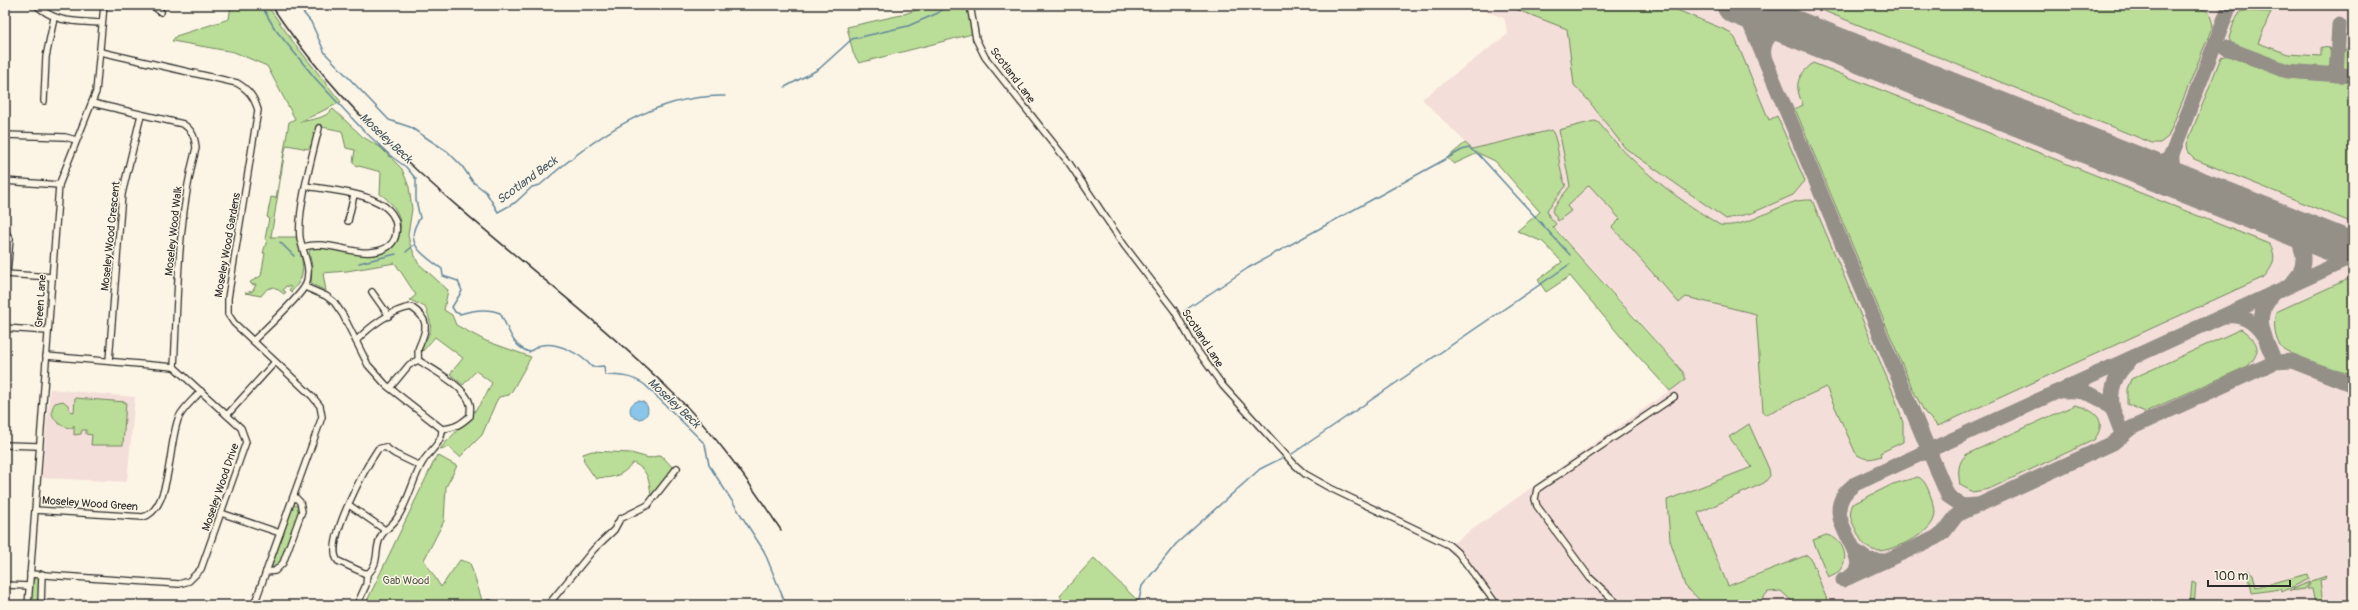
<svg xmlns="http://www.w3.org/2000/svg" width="2358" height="610" font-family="Pangolin,sans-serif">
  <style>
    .built { fill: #f4ded9 }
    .green { fill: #badd97; stroke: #728461 }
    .water { fill: #89c6e9; stroke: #63889d }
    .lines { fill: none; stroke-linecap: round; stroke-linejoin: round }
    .stream { stroke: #63889d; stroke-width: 1.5 }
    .taxiway { stroke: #949088; stroke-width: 15 }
    .runway { stroke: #949088; stroke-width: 37 }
    .pedestrian-casing { stroke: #2b2b2b; stroke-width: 7 }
    .minor-casing { stroke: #2b2b2b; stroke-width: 8 }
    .pedestrian { stroke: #fcf5e5; stroke-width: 4 }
    .minor { stroke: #fcf5e5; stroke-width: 5.5 }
    .rail { stroke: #2b2b2b; stroke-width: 1.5 }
    .labels { text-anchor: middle; stroke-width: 3; stroke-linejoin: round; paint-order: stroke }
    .street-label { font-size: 11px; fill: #2b2b2b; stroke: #fcf5e5 }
    .park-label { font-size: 11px; fill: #4f5846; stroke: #fcf5e5 }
    .water-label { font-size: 12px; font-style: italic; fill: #475a64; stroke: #fcf5e5 }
  </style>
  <rect width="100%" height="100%" fill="#fcf5e5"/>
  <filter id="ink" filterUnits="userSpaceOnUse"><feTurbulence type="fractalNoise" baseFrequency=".025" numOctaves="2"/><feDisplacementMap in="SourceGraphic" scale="8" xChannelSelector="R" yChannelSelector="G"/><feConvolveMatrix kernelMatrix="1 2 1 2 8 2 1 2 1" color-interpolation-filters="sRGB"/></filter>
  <g filter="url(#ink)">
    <!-- built -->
    <g class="built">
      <polygon points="1467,5 2353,5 2353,605 1503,605 1453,543 1686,379 1683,372 1647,330 1495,161 1472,149 1422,99 1508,34 1504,18"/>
      <polygon points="50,389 135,397 127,482 42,478"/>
    </g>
    <!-- green -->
    <g class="green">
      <path d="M231,5H267L294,43L341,102L300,122C313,119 324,119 333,109L363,137L380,147L402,169L409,187L412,209L408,235L410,244L418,263L448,290L444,310L452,315L456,325L486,341L531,357L512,391L509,395L499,397L496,402L482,435L460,457L449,447L440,449C459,427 480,411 492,383L476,371L463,385L450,374L463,358L435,337L422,352C421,344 429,338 430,330C432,323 428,314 425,307L410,300L416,295L395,263L347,271L323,273L326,291L311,284L312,266L309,252L312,247C337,244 379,270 397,241C401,234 401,225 399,217C396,208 388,199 380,194L381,172L355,165L353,162L355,150L346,148L342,131L322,127V125L318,124L312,144L308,149L287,145L285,150L271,237H297C301,261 310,273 291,292L289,290L291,287L286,286L283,290L286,292L284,294L274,287L267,289L261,296L245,293L253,291L256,284L252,285L250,282L261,276L265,253H263L267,240L265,239L269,218L267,217L271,197L276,198L289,122L295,119L267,66L234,52L172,41L176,36L229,19Z"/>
      <polygon points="932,5 967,5 972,34 859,63 853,53 847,27 901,15"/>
      <polygon points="1505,5 1665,5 1728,31 1735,38 1769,120 1777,116 1805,181 1793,195 1752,213 1726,219 1625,148 1588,100 1574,85 1567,29"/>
      <polygon points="1809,5 2192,5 2209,12 2213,25 2168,137 2160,143 2152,143"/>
      <polygon points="2241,11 2271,12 2258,43 2288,54 2321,56 2321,47 2329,48 2332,56 2332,64 2327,68 2296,68 2232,45 2229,38 2234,22"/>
      <path d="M2346,49H2353V71L2345,69C2339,61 2341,56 2346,49Z"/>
      <polygon points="2228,55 2289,78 2353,82 2353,223 2194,159 2188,153 2187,144 2221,57"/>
      <path d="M1813,63L2269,244C2278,256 2273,267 2264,277L1938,426L1925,413L1913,390L1795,109L1803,105C1794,85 1796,77 1813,63Z"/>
      <path d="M1594,121L1598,122C1631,164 1674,197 1720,225C1746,228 1770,209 1794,202C1799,200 1806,200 1812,200L1895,397L1903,423V442L1880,453L1881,456C1870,460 1865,460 1856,454L1826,387L1765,415L1763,411L1756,314L1686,297L1679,303L1612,227L1620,219L1589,185L1567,206L1571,211L1558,221L1552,211L1554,207L1570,186L1559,130Z"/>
      <path d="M1552,130C1561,148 1557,169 1566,186L1547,210L1549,216L1556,224L1553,227L1683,372L1686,379L1670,391L1626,343L1570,276L1546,292L1538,280L1562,262L1543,242L1517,231L1540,212L1495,161L1478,153L1454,164L1447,158L1465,143L1472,149Z"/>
      <path d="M2348,279L2353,280V376C2333,368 2302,360 2285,350C2274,343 2273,323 2276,312Z"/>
      <path d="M2241,329C2257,341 2264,349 2248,366L2145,412L2127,404V389L2131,379Z"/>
      <path d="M75,398L126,402L123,445H91L92,435L86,434V430H82L81,434L74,435V425L72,428C59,428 46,415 55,403L63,401L68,405L70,411L74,412Z"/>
      <path d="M2075,405C2095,410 2109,420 2094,440L1989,489L1973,492L1960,485C1958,472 1957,463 1967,454Z"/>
      <polygon points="1749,424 1769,469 1770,476 1764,483 1698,513 1728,586 1807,555 1811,559 1829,605 1796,605 1781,591 1768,592 1757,605 1705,605 1685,586 1670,540 1667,500 1752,467 1729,437"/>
      <path d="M592,451L631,453L649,458L661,455L675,470L651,501C650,485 650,470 633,463C627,470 620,476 611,477C605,479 602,476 596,479L584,462L583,454Z"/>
      <polygon points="437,455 457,466 446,487 444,521 424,560 441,587 460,560 470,563 483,603 480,605 365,605"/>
      <path d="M1918,477C1926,480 1929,492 1932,500C1943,524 1921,535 1903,544C1894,547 1883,553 1873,550C1863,547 1860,538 1856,530C1851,520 1848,514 1853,504L1893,484Z"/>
      <polygon points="293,505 299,506 300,510 281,563 271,569"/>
      <path d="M1826,535C1841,537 1852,557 1839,571C1837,573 1832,575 1828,577L1813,540Z"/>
      <polygon points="1094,558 1137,600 1138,605 1064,605 1060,595"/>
      <polygon points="2248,570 2253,574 2256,587 2308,574 2309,579 2282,592 2281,589 2252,593 2249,576 2245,573"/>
      <polygon points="2326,576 2325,579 2320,580 2323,605 2311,605 2315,604 2312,589 2307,589 2312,581"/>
      <polygon points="37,577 39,580 38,605 31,605 33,580"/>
      <polygon points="2192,582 2196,584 2194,605 2190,605"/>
      <polygon points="2310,582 2305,589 2289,591 2290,590"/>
    </g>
    <!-- water -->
    <circle class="water" cx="639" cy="410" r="9"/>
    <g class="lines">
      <!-- stream -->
      <g class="stream">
        <path d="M261,5L275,29L315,78L362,129L392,157L406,167L416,179V200L420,218C402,243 423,255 442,269L443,276L458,281L462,291L452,307L455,312L460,314C473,310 488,308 500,313C509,328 511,346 529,352C533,350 538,345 542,345C559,342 582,355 592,367L604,366L605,375C619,375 633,376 645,385L705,444L709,465L764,551L786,605"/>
        <path d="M297,5L311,22L325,53L389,120L410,127L448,152L462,166L473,182L486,192L498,212L516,202L532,187L540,185C591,140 653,94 725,96"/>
        <polyline points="785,87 819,69 852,39 908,26 938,13 949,5"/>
        <polyline points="280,242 294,256"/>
        <polyline points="406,252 415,244"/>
        <polyline points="359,263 396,254"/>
        <polyline points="1184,311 1248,268 1462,150 1469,148 1479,155 1570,255"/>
        <polyline points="1292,454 1570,264"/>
        <polyline points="1138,605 1142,586 1176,544 1260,469 1282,458"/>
      </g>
      <!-- taxiway -->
      <g class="taxiway">
        <polyline points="1742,5 1948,496 1963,506 1977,505"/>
        <polyline points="2226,48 2287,71 2353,76"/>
        <path d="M1764,57C1761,36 1778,25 1797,30"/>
        <polyline points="2336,75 2339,25"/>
        <polyline points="2172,154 2230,5"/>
        <path d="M2142,166C2156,168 2164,166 2172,154C2171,168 2176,177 2187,184"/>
        <path d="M2282,222C2303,238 2313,267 2289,285"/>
        <polyline points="2333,243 2353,248"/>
        <path d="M2273,295C2251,315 2265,339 2275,362"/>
        <path d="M2226,316C2242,314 2254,321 2263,335"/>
        <path d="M2063,391C2083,389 2099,395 2113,410C2109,391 2115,374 2129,362"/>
        <polyline points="2113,410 2123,436"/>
        <path d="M1854,550C1842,525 1827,504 1855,484L2353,257"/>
        <path d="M1850,577C1860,569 1859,562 1854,550L1868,560L1884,561"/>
        <polyline points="1843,580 1935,538 1944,532 1957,515 2113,443 2131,428 2275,362 2292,361 2353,385"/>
      </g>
      <!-- runway -->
      <polyline class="runway" points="1735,5 2353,251"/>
      <defs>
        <polyline id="pedestrian" points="2351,530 2353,532"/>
        <g id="minor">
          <path d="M36,5C57,24 76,21 102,23"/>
          <polyline points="152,5 161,12"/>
          <polyline points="970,5 976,39 985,57 1069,163 1124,245 1174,310 1194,346 1223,386 1295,465 1305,474 1330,488 1449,545 1459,554 1497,605"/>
          <path d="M101,52L237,83C249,90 254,97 258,110L228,298V314L234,323L312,396L320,406L322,417L254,605"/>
          <polyline points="44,101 46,57 54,18"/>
          <path d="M92,103L183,124C192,130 195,137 196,148C177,220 178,293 174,367"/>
          <polyline points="5,135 65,137 76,140"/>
          <polyline points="5,181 59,185"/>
          <polyline points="348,221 354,195"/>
          <polyline points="5,231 10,239 7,274"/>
          <path d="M303,247C331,239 353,257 378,251C387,249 395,243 396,233C402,193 333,191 306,186"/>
          <polyline points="5,274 52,277"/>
          <path d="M305,287L326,296L334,302L343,315L368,365L386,385L442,429C443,444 427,452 421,465C412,482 408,502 397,518C393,525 385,529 381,536C374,549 380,562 369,573H364L338,561C323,544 366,467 378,449L385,447L395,454L420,466"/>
          <polyline points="372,292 389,316"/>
          <polyline points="5,328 48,331"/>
          <path d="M253,341C265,329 298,299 305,286C313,269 303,254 300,238C297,211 312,156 319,128"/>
          <path d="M356,341C370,326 392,310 411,307C430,319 427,329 419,347C417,350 419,356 418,360"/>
          <polyline points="109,361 122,194 141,115"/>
          <path d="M390,388L409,365L418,360C432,369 466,387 470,404C471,407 470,412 470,416C461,424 455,428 442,429"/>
          <polyline points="227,415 275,362"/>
          <polyline points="5,445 39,446"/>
          <polyline points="349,505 385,530"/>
          <path d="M35,510L143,517C172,510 168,441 179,417C184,407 194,399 201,391"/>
          <polyline points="221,513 280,533"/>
          <polyline points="266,572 275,571 283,563 302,511 300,502 294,496"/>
          <polyline points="30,574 179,584 189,581 201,569 246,442 241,428 174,367 46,356"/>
          <polyline points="5,585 29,586"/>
          <polyline points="28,605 59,185 96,92 104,5"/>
          <polyline points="41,605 42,574"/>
          <polyline points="357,605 366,585 367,574"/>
          <polyline points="482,605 489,603 495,605"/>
          <polyline points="548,605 594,549 614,530 620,519 648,505 677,468"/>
          <polyline points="1619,605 1590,578 1537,506 1535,499 1537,489 1674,397"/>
        </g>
      </defs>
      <!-- pedestrian casing -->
      <use href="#pedestrian" class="pedestrian-casing"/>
      <!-- minor casing -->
      <use href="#minor" class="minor-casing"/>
      <!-- pedestrian -->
      <use href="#pedestrian" class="pedestrian"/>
      <!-- minor -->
      <use href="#minor" class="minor"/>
      <!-- rail -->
      <path class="rail" d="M271,5C375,163 541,264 674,394C716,434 749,482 781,530"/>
    </g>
  </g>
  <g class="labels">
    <!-- street labels -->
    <g class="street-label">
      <text transform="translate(1013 75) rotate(53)" y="4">Scotland Lane</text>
      <text transform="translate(173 231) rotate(-84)" y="4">Moseley Wood Walk</text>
      <text transform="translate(110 236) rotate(-84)" y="4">Moseley Wood Crescent</text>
      <text transform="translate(227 245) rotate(-80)" y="4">Moseley Wood Gardens</text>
      <text transform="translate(40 301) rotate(-86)" y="4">Green Lane</text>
      <text transform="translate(1203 338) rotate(57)" y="4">Scotland Lane</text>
      <text transform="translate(220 487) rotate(-71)" y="4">Moseley Wood Drive</text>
      <text transform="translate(90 503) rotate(4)" y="4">Moseley Wood Green</text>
    </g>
    <!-- park labels -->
    <g class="park-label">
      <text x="406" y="584">Gab Wood</text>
    </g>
    <!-- water labels -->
    <g class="water-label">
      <text transform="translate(386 138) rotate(43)" y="4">Moseley Beck</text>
      <text transform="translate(527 180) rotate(-36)" y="4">Scotland Beck</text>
      <text transform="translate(674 403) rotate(43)" y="4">Moseley Beck</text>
    </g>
  </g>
  <!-- margin -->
  <rect width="2358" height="610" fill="none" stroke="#fcf5e5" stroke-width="20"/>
  <rect x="10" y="10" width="2338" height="590" fill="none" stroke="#2b2b2b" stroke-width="1.5" filter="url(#ink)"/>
  <!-- scale -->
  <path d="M2208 580v6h82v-6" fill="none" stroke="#2b2b2b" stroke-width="2"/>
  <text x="2214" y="580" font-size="12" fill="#2b2b2b" stroke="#fcf5e5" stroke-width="3" paint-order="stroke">100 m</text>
</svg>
